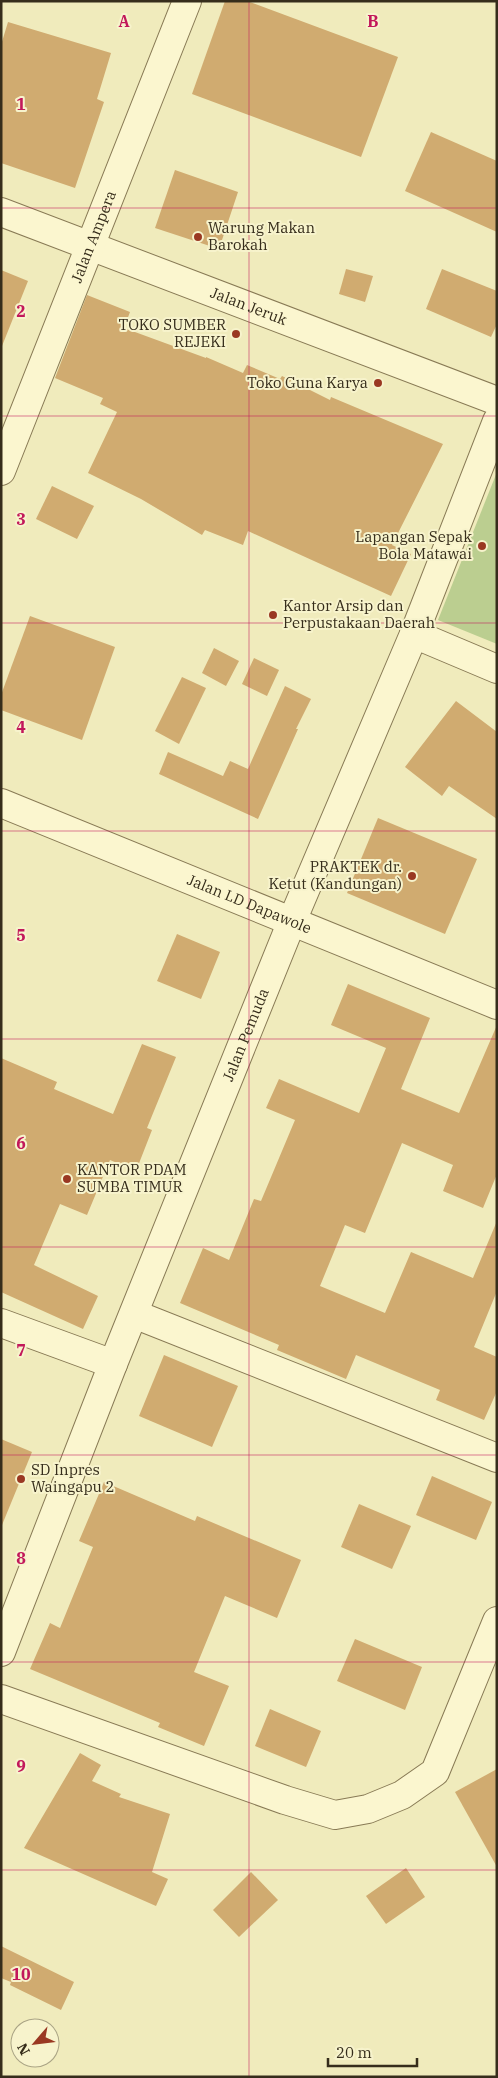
<svg xmlns="http://www.w3.org/2000/svg" width="498" height="2078" font-family="'IBM Plex Serif',serif">
  <style>
    .green { fill: #bbce90 }
    .building { fill: #d0ab70 }
    .lines { fill: none; stroke-linecap: round; stroke-linejoin: round }
    .minor-casing { stroke: #887a55; stroke-width: 30 }
    .tertiary-casing { stroke: #887a55; stroke-width: 30 }
    .minor { stroke: #fbf6cf; stroke-width: 28 }
    .tertiary { stroke: #fbf6cf; stroke-width: 28 }
    .grid { fill: none; stroke: #c2185b; stroke-width: 1; stroke-opacity: 0.55 }
    .poi-dot { fill: #9a3822; stroke: #f7f3cc; stroke-width: 2 }
    .labels { text-anchor: middle; stroke-width: 4; stroke-linejoin: round; paint-order: stroke }
    .poi-label { font-size: 15px; fill: #362d1b; stroke: #f7f3cc; text-anchor: start }
    .street-label { font-size: 15px; fill: #362d1b; stroke: #f7f3cc }
    .grid-label { font-size: 16px; text-anchor: middle; font-weight: bold; fill: #c2185b; stroke: #f7f3cc; stroke-width: 4; stroke-linejoin: round; paint-order: stroke }
  </style>
  <rect width="100%" height="100%" fill="#f0ebbc"/>
  <!-- green -->
  <polygon class="green" points="497,472 497,644 438,620"/>
  <!-- building -->
  <g class="building">
    <polygon points="225,1 247,1 398,57 361,157 192,94"/>
    <polygon points="8,22 111,53 97,99 104,102 75,188 1,163 1,45"/>
    <polygon points="431,132 497,161 497,232 405,191"/>
    <polygon points="175,170 238,192 219,249 155,228"/>
    <polygon points="346,269 373,276 365,302 339,294"/>
    <polygon points="442,269 497,291 497,324 491,337 426,309"/>
    <polygon points="1,270 28,281 2,346 1,346"/>
    <polygon points="87,295 130,312 124,328 206,358 206,357 243,373 247,365 280,379 282,376 330,400 331,397 443,444 392,545 411,554 391,596 248,531 243,545 205,530 202,535 141,499 88,473 117,412 100,404 103,398 55,378"/>
    <polygon points="52,486 94,506 77,539 36,519"/>
    <polygon points="30,616 115,647 82,740 1,710 1,695"/>
    <polygon points="214,648 239,661 226,686 202,673"/>
    <polygon points="254,658 279,670 267,696 242,684"/>
    <polygon points="182,677 206,688 179,744 155,731"/>
    <polygon points="285,686 311,699 296,729 298,729 258,819 159,774 168,752 223,776 230,761 248,769"/>
    <polygon points="456,701 497,732 497,819 449,786 442,796 405,767"/>
    <polygon points="378,818 477,859 445,934 347,893"/>
    <polygon points="177,934 220,952 201,999 157,981"/>
    <polygon points="348,984 430,1018 401,1089 459,1113 497,1025 497,1174 483,1208 443,1191 453,1165 402,1143 365,1233 345,1225 320,1286 385,1313 411,1252 473,1278 497,1221 497,1291 474,1347 497,1357 497,1391 484,1420 436,1400 440,1390 356,1355 346,1379 277,1350 279,1345 180,1303 203,1248 229,1260 254,1199 261,1201 295,1120 266,1108 279,1079 359,1113 386,1048 331,1025"/>
    <polygon points="142,1044 176,1057 147,1128 152,1130 136,1171 110,1160 87,1215 60,1204 34,1265 98,1296 83,1329 1,1292 1,1058 57,1082 54,1089 113,1114"/>
    <polygon points="164,1355 238,1386 212,1447 139,1416"/>
    <polygon points="1,1439 32,1452 2,1525 1,1525"/>
    <polygon points="432,1476 492,1502 476,1540 416,1515"/>
    <polygon points="104,1482 195,1521 197,1516 301,1560 277,1618 225,1596 194,1672 229,1686 204,1746 158,1727 160,1723 30,1669 50,1623 60,1628 93,1547 79,1541"/>
    <polygon points="359,1504 411,1526 392,1569 341,1547"/>
    <polygon points="355,1639 422,1667 405,1710 337,1681"/>
    <polygon points="270,1709 321,1731 306,1767 255,1746"/>
    <polygon points="80,1753 101,1765 92,1781 121,1794 119,1797 170,1814 152,1872 168,1879 156,1906 24,1848"/>
    <polygon points="497,1769 497,1867 455,1792"/>
    <polygon points="406,1868 425,1897 386,1924 366,1896"/>
    <polygon points="251,1872 278,1900 239,1937 213,1910"/>
    <polygon points="1,1946 74,1982 61,2010 10,1985 11,1982 1,1978"/>
  </g>
  <g class="lines">
    <defs>
      <g id="minor">
        <path id="s1" d="M1,212L497,401"/>
        <path id="s2" d="M1,471L187,1"/>
        <polyline points="414,634 497,669"/>
        <path id="s3" d="M1,803L497,1005"/>
        <polyline points="134,1314 497,1458"/>
        <polyline points="1,1323 113,1364"/>
        <polyline points="1,1699 285,1800 335,1815 368,1809 402,1795 435,1772 497,1621"/>
      </g>
      <g id="tertiary">
        <path id="s4" d="M1,1652L113,1364L292,921L414,634L497,421"/>
      </g>
    </defs>
    <!-- minor casing -->
    <use href="#minor" class="minor-casing"/>
    <!-- tertiary casing -->
    <use href="#tertiary" class="tertiary-casing"/>
    <!-- minor -->
    <use href="#minor" class="minor"/>
    <!-- tertiary -->
    <use href="#tertiary" class="tertiary"/>
  </g>
  <!-- grid -->
  <path class="grid" d="M249,1V2077M1,208H497M1,416H497M1,623H497M1,831H497M1,1039H497M1,1247H497M1,1455H497M1,1662H497M1,1870H497"/>
  <!-- markers -->
  <g class="poi-dot">
    <circle cx="198" cy="237" r="5"/>
    <circle cx="236" cy="334" r="5"/>
    <circle cx="378" cy="383" r="5"/>
    <circle cx="482" cy="546" r="5"/>
    <circle cx="273" cy="615" r="5"/>
    <circle cx="412" cy="876" r="5"/>
    <circle cx="67" cy="1179" r="5"/>
    <circle cx="21" cy="1479" r="5"/>
  </g>
  <g class="labels">
    <!-- poi labels -->
    <g class="poi-label">
      <text x="208" y="233">Warung Makan<tspan x="208" dy="17">Barokah</tspan></text>
      <text x="226" y="330" text-anchor="end">TOKO SUMBER<tspan x="226" dy="17">REJEKI</tspan></text>
      <text x="368" y="388" text-anchor="end">Toko Guna Karya</text>
      <text x="472" y="542" text-anchor="end">Lapangan Sepak<tspan x="472" dy="17">Bola Matawai</tspan></text>
      <text x="283" y="611">Kantor Arsip dan<tspan x="283" dy="17">Perpustakaan Daerah</tspan></text>
      <text x="402" y="872" text-anchor="end">PRAKTEK dr.<tspan x="402" dy="17">Ketut (Kandungan)</tspan></text>
      <text x="77" y="1175">KANTOR PDAM<tspan x="77" dy="17">SUMBA TIMUR</tspan></text>
      <text x="31" y="1475">SD Inpres<tspan x="31" dy="17">Waingapu 2</tspan></text>
    </g>
    <!-- street labels -->
    <g class="street-label">
      <text dy="5" stroke="none"><textPath href="#s2" startOffset="252">Jalan Ampera</textPath></text>
      <text dy="5" stroke="none"><textPath href="#s1" startOffset="265">Jalan Jeruk</textPath></text>
      <text dy="5" stroke="none"><textPath href="#s3" startOffset="268">Jalan LD Dapawole</textPath></text>
      <text dy="5" stroke="none"><textPath href="#s4" startOffset="664">Jalan Pemuda</textPath></text>
    </g>
  </g>
  <g class="grid-label">
    <text x="124" y="27">A</text>
    <text x="373" y="27">B</text>
    <text x="21" y="110">1</text>
    <text x="21" y="317">2</text>
    <text x="21" y="525">3</text>
    <text x="21" y="733">4</text>
    <text x="21" y="941">5</text>
    <text x="21" y="1149">6</text>
    <text x="21" y="1356">7</text>
    <text x="21" y="1564">8</text>
    <text x="21" y="1772">9</text>
    <text x="21" y="1980">10</text>
  </g>
  <!-- border -->
  <rect width="498" height="2078" fill="none" stroke="#362d1b" stroke-width="5"/>
  <!-- north arrow -->
  <g transform="translate(35 2043) rotate(242)"><circle r="24" fill="#f7f3cc" stroke="#aaa485"/>
  <path d="M0-4L9 19L0 12L-9 19Z" fill="#9a3822"/>
  <text y="-8" font-size="14" font-weight="bold" text-anchor="middle" fill="#362d1b">N</text>
  </g>
  <!-- scale -->
  <path d="M328 2058v8h89v-8" fill="none" stroke="#362d1b" stroke-width="2.5"/>
  <text x="336" y="2058" font-size="15" fill="#362d1b" stroke="#f7f3cc" stroke-width="4" paint-order="stroke">20 m</text>
</svg>
